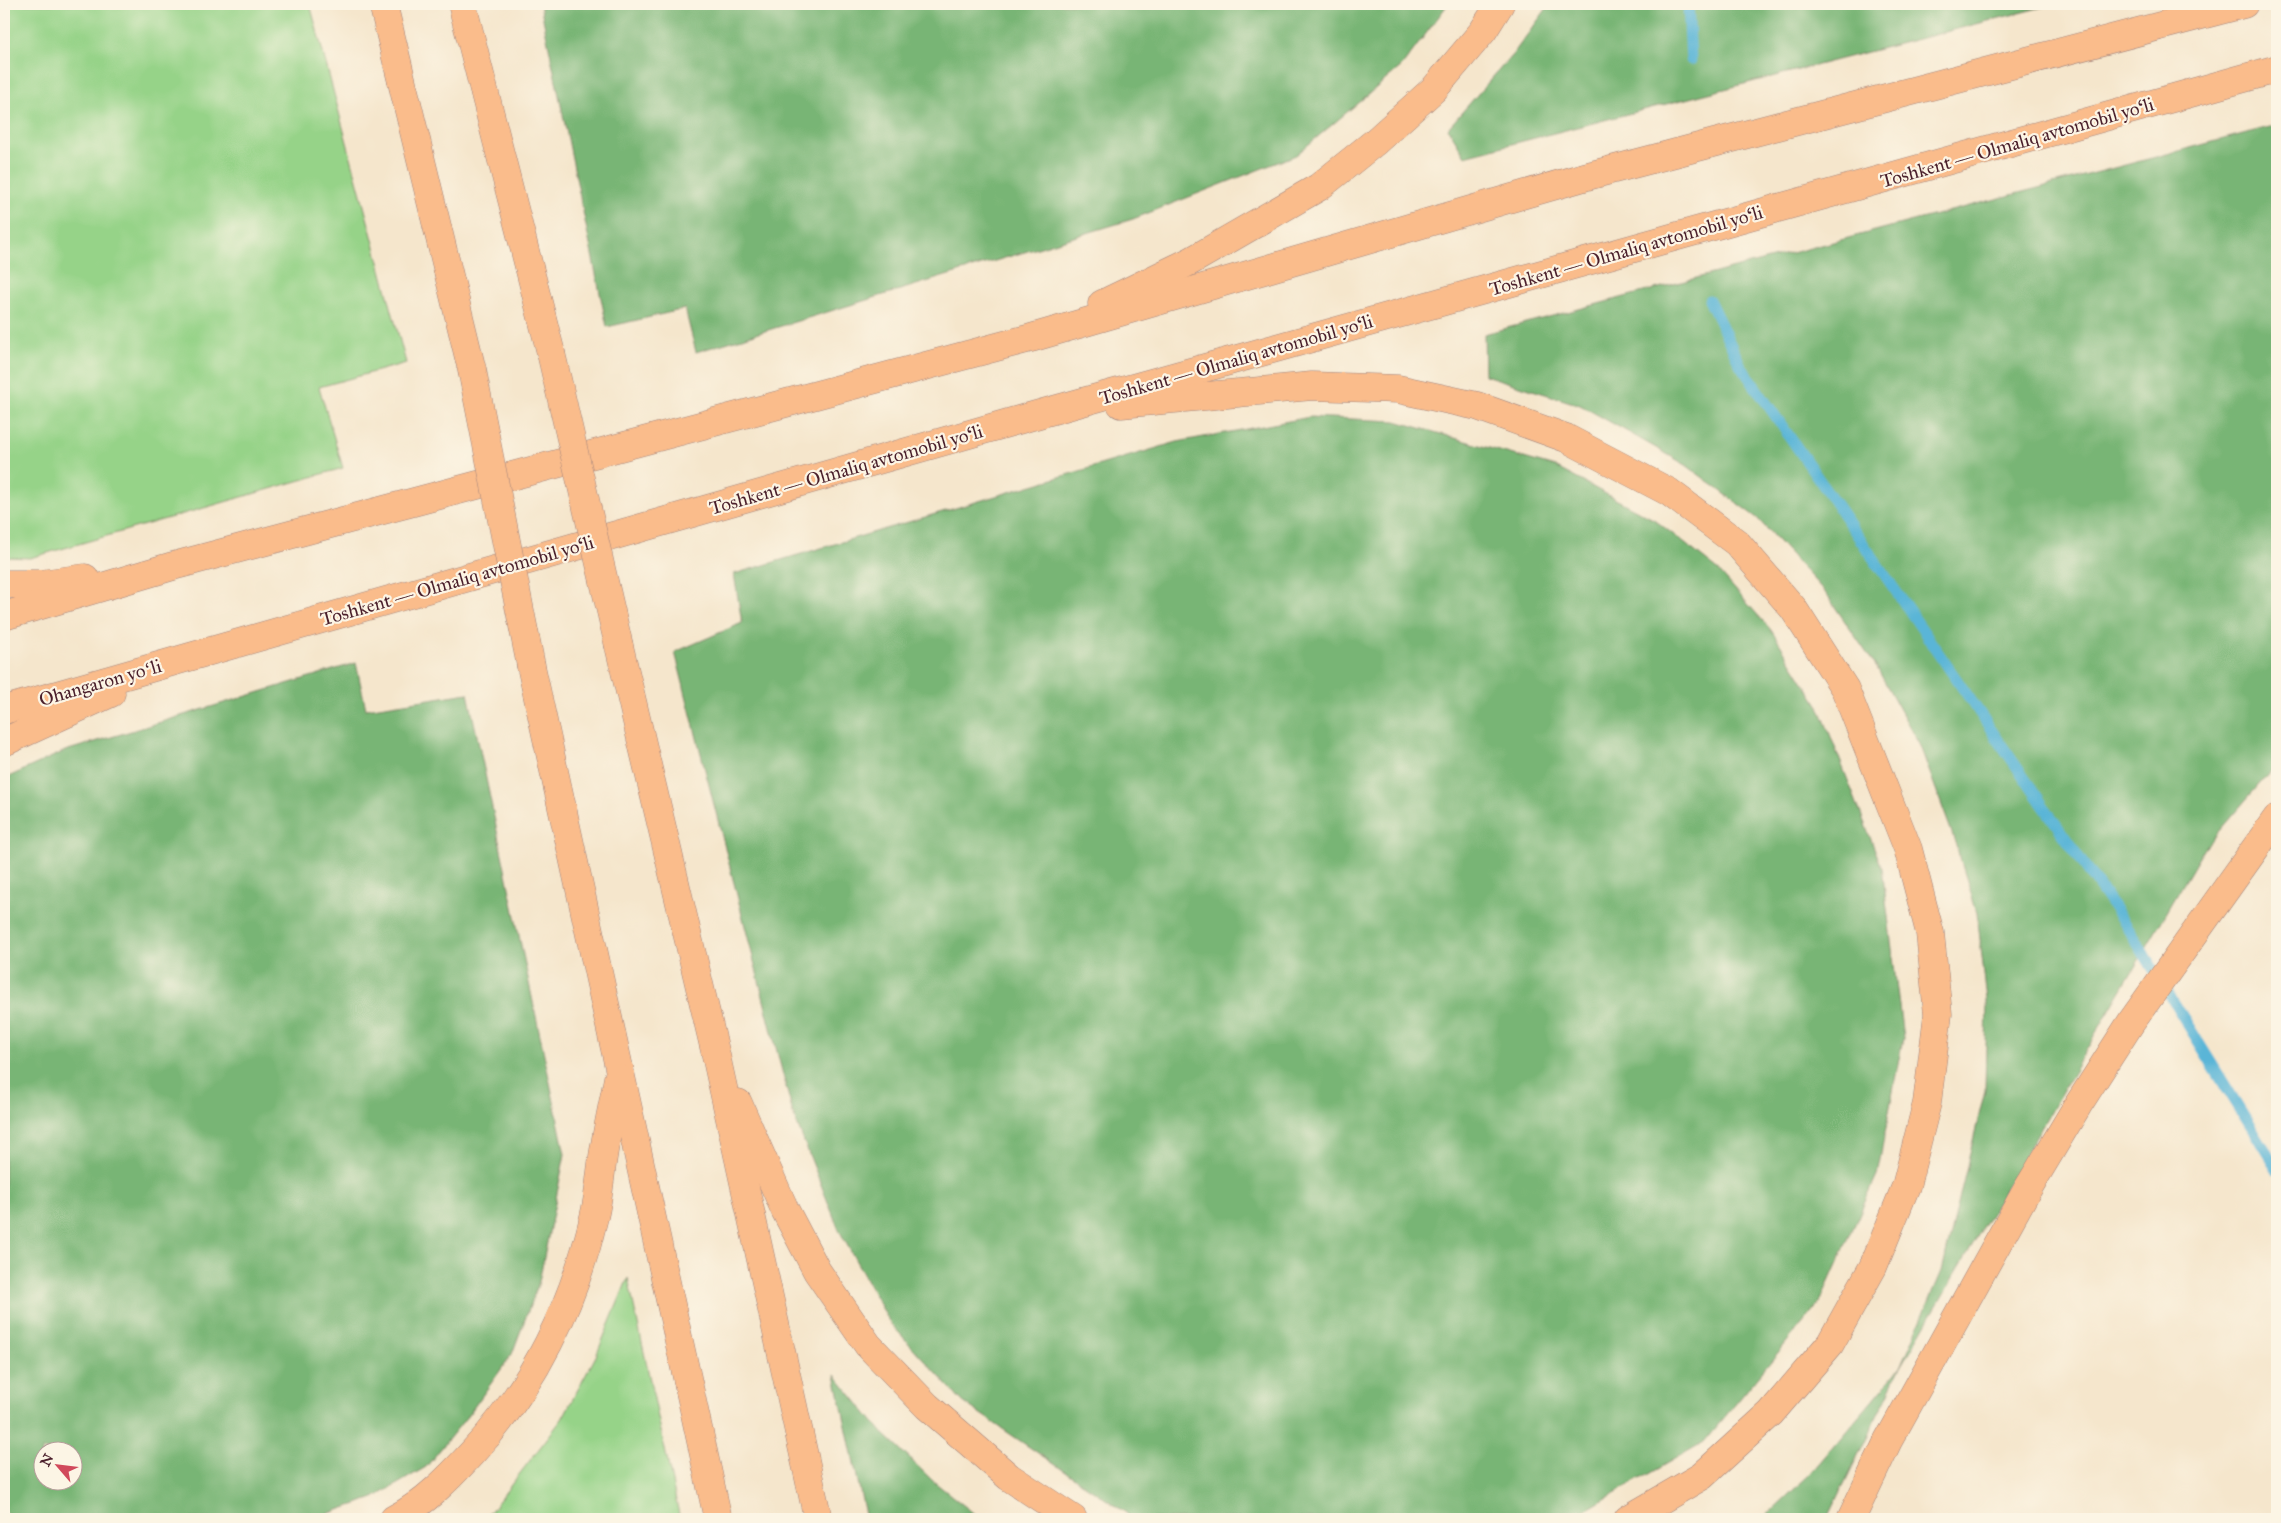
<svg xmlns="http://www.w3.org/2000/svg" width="2281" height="1523" font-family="'IM FELL Great Primer',serif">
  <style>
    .green { fill: #96d388; stroke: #70795a }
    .forest { fill: #78b574; stroke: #616a50; fill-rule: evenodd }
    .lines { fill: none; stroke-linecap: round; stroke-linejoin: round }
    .stream { stroke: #5ab5d7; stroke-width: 11 }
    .highway-casing { stroke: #a0827c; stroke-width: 29 }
    .highway { stroke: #fabc8b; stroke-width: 28 }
    .highway-bridge-casing { stroke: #a0827c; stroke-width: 29; stroke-linecap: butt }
    .highway-bridge { stroke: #fabc8b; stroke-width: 28 }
    .labels { text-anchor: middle; stroke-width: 4.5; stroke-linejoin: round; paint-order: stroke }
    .street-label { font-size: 19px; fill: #4a1f2b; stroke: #fcf5e5 }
  </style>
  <rect width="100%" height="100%" fill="#fcf5e5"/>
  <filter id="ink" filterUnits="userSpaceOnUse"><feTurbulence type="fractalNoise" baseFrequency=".02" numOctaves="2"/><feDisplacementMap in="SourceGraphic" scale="10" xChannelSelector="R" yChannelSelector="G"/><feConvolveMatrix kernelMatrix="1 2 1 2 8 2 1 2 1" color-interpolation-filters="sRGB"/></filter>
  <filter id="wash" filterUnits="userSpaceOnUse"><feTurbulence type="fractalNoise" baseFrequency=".0096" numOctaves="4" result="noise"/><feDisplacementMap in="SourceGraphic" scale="20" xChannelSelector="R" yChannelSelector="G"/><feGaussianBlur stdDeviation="1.12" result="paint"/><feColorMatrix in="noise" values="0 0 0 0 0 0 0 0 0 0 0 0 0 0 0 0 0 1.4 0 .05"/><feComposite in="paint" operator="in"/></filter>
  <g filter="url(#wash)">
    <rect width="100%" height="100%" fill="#f5e6cc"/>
    <!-- green -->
    <g class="green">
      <polygon points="4,4 310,4 406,363 319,387 343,468 30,558 4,557"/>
      <polygon points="628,1278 680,1519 482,1519 487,1516 562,1419 596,1356"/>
    </g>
    <!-- forest -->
    <g class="forest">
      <polygon points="540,4 1448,4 1402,66 1296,155 1133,219 696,352 685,309 607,327"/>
      <polygon points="1550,4 2054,4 1465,156 1448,128 1513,54"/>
      <polygon points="2277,125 2277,764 2205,847 1901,1367 1827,1519 1763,1519 1809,1475 1901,1367 1942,1271 1985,1090 1987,1001 1977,913 1952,833 1920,746 1877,668 1824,591 1757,518 1686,465 1580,405 1485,375 1484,334"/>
      <polygon points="1310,417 1396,421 1555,467 1655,520 1717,569 1771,630 1819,706 1882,868 1903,1038 1877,1175 1820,1302 1704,1442 1570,1519 1135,1519 963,1402 890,1323 839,1230 793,1114 675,652 742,623 734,574 1177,442"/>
      <path d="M356,663L366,709L468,693L565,1154L539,1282L512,1354L469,1414L426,1467L374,1498L312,1519H19L4,1512V779L65,751ZM72,1450V1480H42V1450Z"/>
      <polygon points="835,1375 882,1432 933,1481 981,1519 866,1519"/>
    </g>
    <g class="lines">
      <!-- stream -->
      <g class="stream">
        <polyline points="1688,4 1691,60"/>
        <polyline points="1709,300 1741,366 2131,933 2277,1169"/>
      </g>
    </g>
  </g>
  <g filter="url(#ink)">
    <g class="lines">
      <defs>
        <g id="highway">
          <polyline points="383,4 472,370"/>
          <polyline points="462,4 551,353"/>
          <polyline points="1102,304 1191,261 1319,187 1375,142 1434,89 1483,31 1500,4"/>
          <polyline points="1121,404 1312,386 1398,389 1477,406 1566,438 1669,492 1737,543 1793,608 1845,689 1908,849 1930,933 1938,1014 1927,1103 1906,1186 1873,1267 1830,1344 1771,1413 1702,1476 1628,1519"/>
          <polyline points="4,584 40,584 85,578"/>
          <polyline points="4,616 173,566 1031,338 1584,177 2244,4"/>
          <polyline points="619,646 715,1051 818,1519"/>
          <polyline points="531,666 718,1519"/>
          <polyline points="4,710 1050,411 2277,69"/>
          <polyline points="4,742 111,693"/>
          <polyline points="738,1103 785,1210 817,1271 868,1345 927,1406 1009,1477 1073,1519"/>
          <path d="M394,1519C424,1504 450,1477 472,1453C533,1388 574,1304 594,1217C599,1197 600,1176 603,1157C607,1130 613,1104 618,1078"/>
          <polyline points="1851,1519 1888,1441 2027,1190 2078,1105 2132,1021 2277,818"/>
        </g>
      </defs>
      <!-- highway casing -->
      <use href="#highway" class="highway-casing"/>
      <!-- highway -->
      <use href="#highway" class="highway"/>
      <defs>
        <g id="highway-bridge">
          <polyline points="551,353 619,646"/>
          <polyline points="472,370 531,666"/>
        </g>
      </defs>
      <!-- highway-bridge casing -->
      <use href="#highway-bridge" class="highway-bridge-casing"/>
      <!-- highway-bridge -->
      <use href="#highway-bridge" class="highway-bridge"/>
    </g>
  </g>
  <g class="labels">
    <!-- street labels -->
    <g class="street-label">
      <text transform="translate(2017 142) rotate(-16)" y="7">Toshkent — Olmaliq avtomobil yo‘li</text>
      <text transform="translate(1626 250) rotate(-16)" y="7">Toshkent — Olmaliq avtomobil yo‘li</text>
      <text transform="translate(1236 359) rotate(-16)" y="7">Toshkent — Olmaliq avtomobil yo‘li</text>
      <text transform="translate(846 469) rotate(-16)" y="7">Toshkent — Olmaliq avtomobil yo‘li</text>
      <text transform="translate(457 580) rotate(-16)" y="7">Toshkent — Olmaliq avtomobil yo‘li</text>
      <text transform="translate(100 682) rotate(-16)" y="7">Ohangaron yoʻli</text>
    </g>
  </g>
  <!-- margin -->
  <rect width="2281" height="1523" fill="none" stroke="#fcf5e5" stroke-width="20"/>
  <!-- north arrow -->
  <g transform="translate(58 1466) rotate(298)"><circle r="24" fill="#fcf5e5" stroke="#b59f9b"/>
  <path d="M0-4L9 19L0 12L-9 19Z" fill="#d1495b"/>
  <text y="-8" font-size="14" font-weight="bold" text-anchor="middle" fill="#4a1f2b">N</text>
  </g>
</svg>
